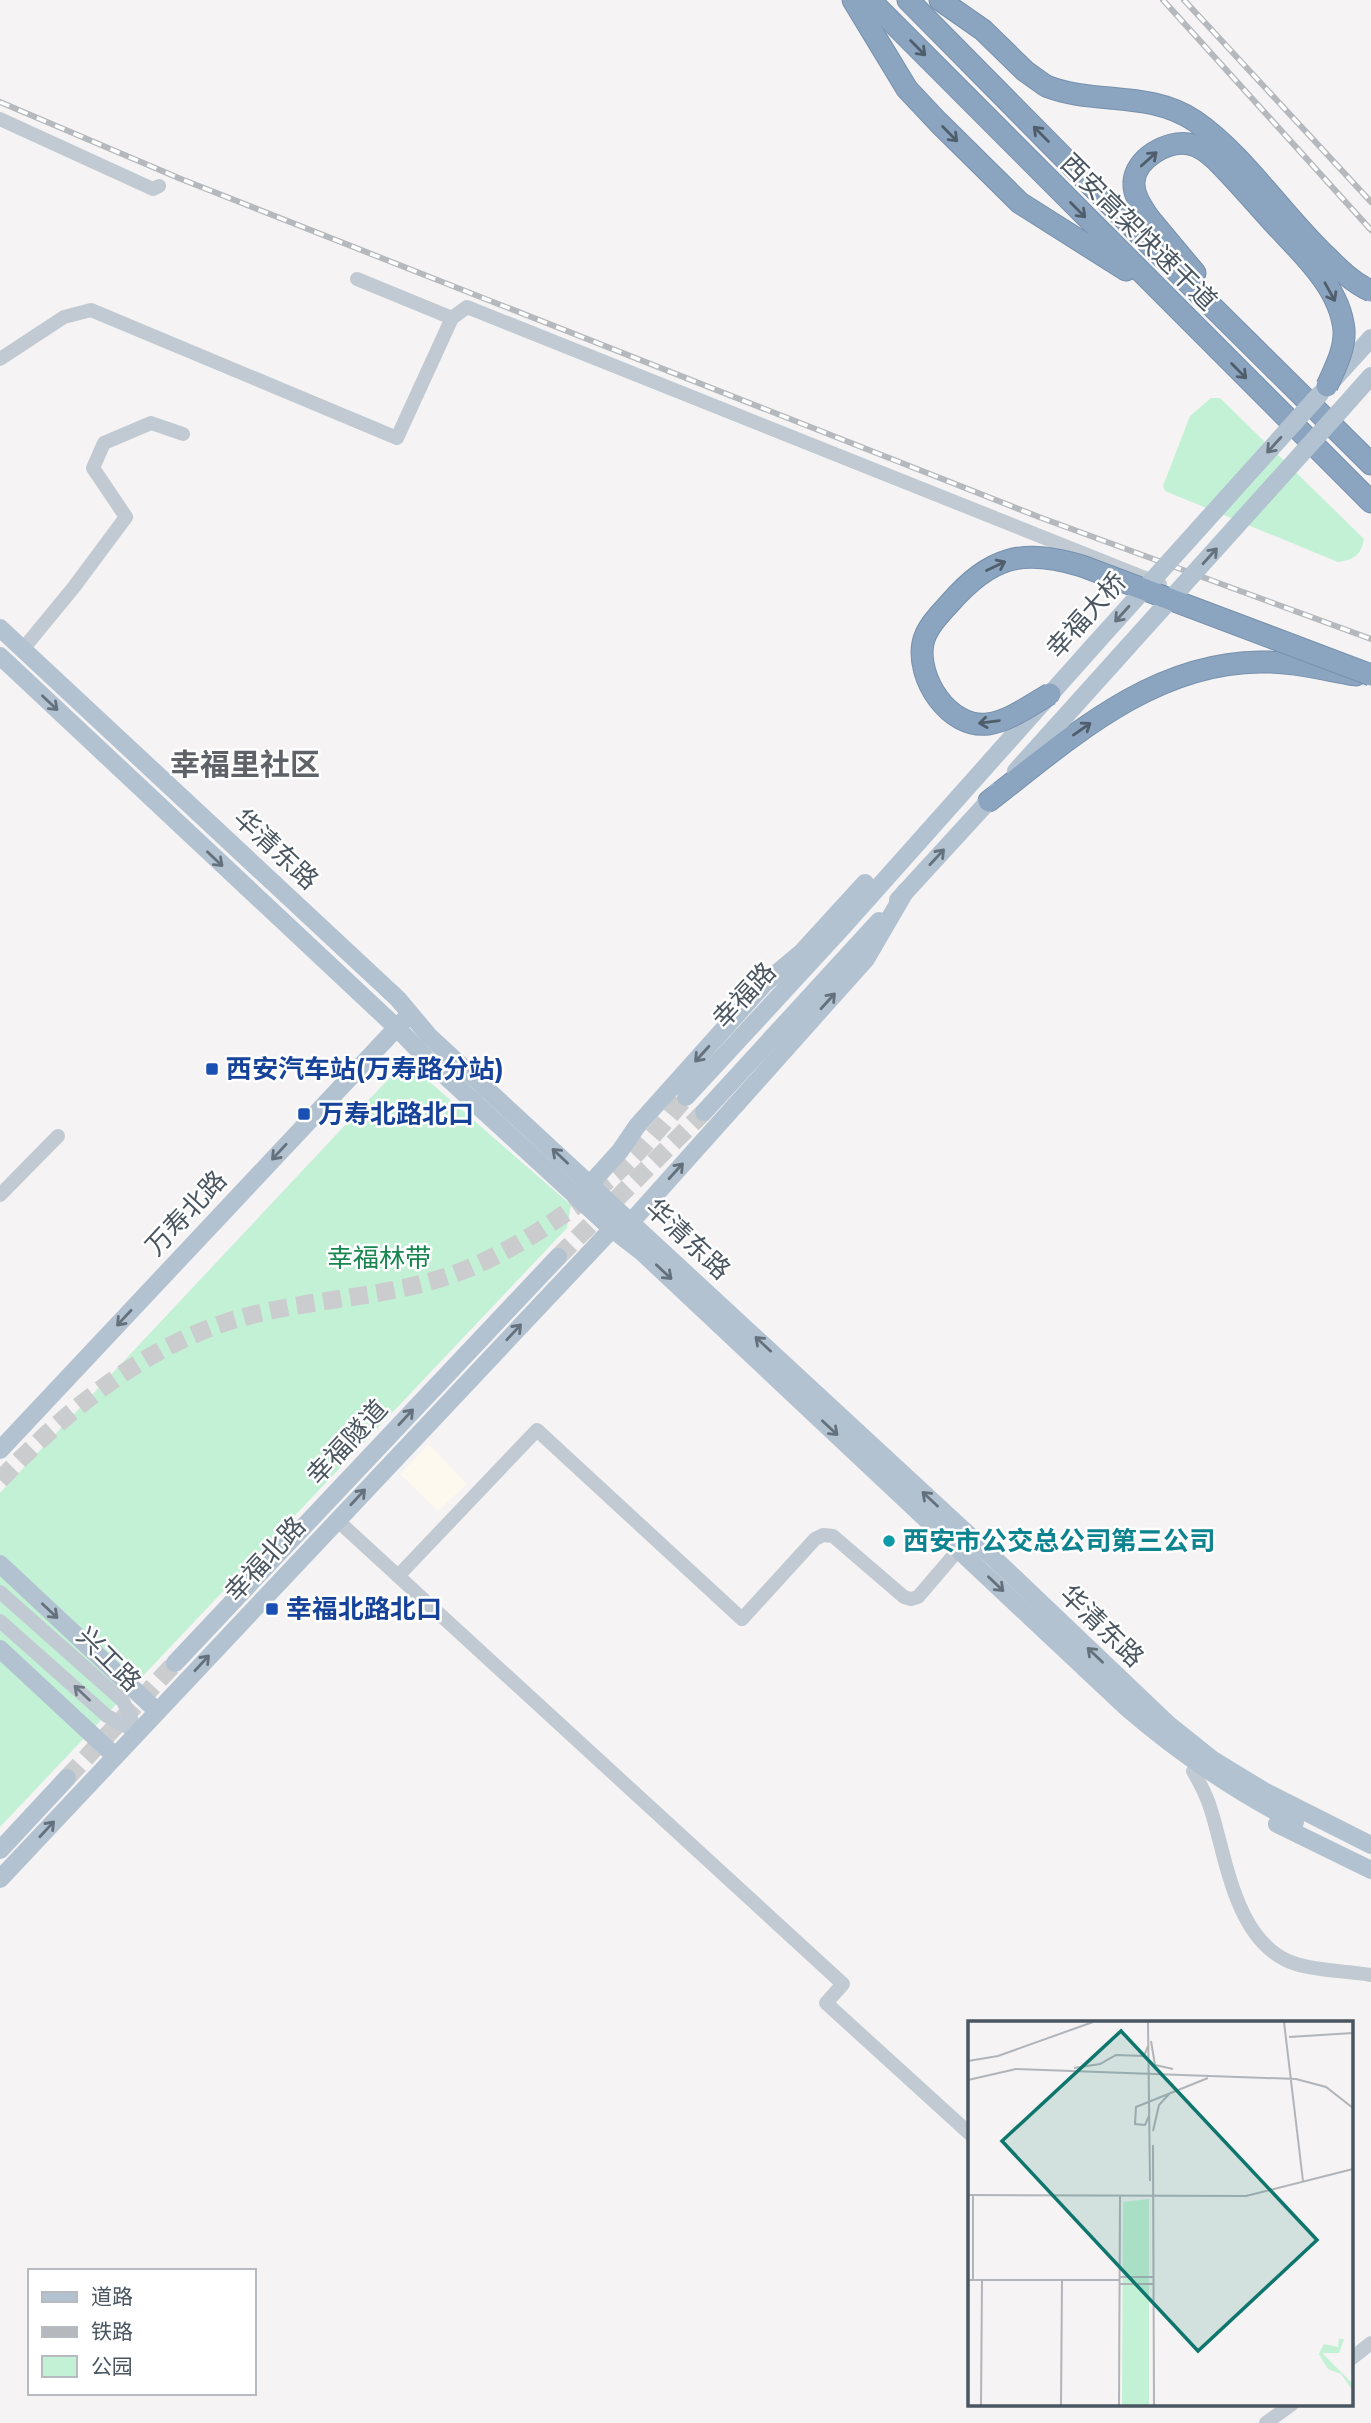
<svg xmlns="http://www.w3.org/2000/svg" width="1371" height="2423" font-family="Jost,'Noto Sans SC',sans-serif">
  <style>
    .commercial { fill: #fdf9ef }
    .green { fill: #c3f1d5 }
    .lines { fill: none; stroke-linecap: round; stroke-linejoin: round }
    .major-tunnel { stroke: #caccce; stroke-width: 18; stroke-dasharray: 18 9; stroke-linecap: butt }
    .highway-casing { stroke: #7690ad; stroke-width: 23 }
    .minor { stroke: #c1cad2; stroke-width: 14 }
    .major { stroke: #b3c2d1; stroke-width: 18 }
    .highway { stroke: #8ba5c1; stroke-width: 21 }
    .rail-casing { stroke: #b5b8bd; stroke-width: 6 }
    .rail { stroke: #fff; stroke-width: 3.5; stroke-dasharray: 10; stroke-linecap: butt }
    .highway-bridge-casing { stroke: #7690ad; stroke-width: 23; stroke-linecap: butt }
    .major-bridge { stroke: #b3c2d1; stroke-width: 18 }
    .highway-bridge { stroke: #8ba5c1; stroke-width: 21 }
    .oneway { stroke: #505e6b }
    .oneway2 { stroke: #64717d }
    .oneway3 { stroke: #6e7983 }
    .transit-dot { fill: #1a4fb4; stroke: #fff; stroke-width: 2.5 }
    .culture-dot { fill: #0f9aa8; stroke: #fff; stroke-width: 2.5 }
    .labels { text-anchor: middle; stroke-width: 5; stroke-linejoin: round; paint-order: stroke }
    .street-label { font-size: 26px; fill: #4a5661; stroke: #fff }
    .transit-label { font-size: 26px; font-weight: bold; fill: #164399; stroke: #fff; text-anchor: start }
    .park-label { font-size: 26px; fill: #17864f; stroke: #fff }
    .culture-label { font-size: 26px; font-weight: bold; fill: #0d838f; stroke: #fff; text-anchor: start }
    .quarter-label { font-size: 30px; font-weight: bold; fill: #5f6368; stroke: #fff }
    .inset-road { fill: none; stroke: #b1b4b9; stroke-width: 2 }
    .view { fill: #0f766e; fill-opacity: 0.15; stroke: #0f766e; stroke-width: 3.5 }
    .inset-edge { fill: none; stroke: #4a5661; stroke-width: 3.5 }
  </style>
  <rect width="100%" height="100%" fill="#f5f3f3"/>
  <!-- commercial -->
  <polygon class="commercial" points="429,1444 467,1484 438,1511 400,1474"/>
  <!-- green -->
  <g class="green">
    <path d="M1211,398H1220L1364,539C1361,555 1354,560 1338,562L1165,491L1163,486L1190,416Z"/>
    <polygon points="417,1071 571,1205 567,1228 0,1827 0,1493 395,1072"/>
  </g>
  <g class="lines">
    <!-- major-tunnel -->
    <g class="major-tunnel">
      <polyline points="558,1257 704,1112"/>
      <path d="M0,1480C68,1409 147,1343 244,1317C317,1297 396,1298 467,1269C517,1248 565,1216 606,1182C636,1158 661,1126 686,1097"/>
      <polyline points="67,1778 175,1663"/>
    </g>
    <defs>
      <g id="highway">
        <polyline points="853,0 907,89 938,122 1020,203 1126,270"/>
        <polyline points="870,0 1371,502"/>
        <polyline points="908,0 1155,250 1371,464"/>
        <polyline points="940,0 983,30 1025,71 1046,86"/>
        <polyline points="1149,218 1195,273"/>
        <path d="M989,801C1070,738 1152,663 1260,662C1292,661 1325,670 1356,675"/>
      </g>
    </defs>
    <!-- highway casing -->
    <use href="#highway" class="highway-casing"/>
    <!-- minor -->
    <g class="minor">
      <polyline points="0,119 153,189 159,186"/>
      <polyline points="357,279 452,318"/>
      <polyline points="0,359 64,317 91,310 397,438 452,318 467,307 1160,584"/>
      <polyline points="23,649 74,587 126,517 93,468 104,443 151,423 183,434"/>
      <polyline points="0,1195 58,1136"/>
      <polyline points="337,1520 843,1984 826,2003 970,2134"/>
      <polyline points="398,1576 537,1430 742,1619 815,1539 823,1535 833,1536 904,1597 911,1599 918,1597 959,1549"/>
      <polyline points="0,1592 123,1701 137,1732"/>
      <polyline points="0,1621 107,1716 137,1732"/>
      <path d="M1193,1771C1200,1783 1207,1796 1211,1810C1227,1861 1236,1945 1296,1964C1319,1971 1347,1971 1371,1975"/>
      <polyline points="1352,2358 1371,2343"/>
      <polyline points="1266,2423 1292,2404"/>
    </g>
    <!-- major -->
    <g class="major">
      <polyline points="1333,380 1371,338"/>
      <polyline points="1339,412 1371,376"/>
      <polyline points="0,628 398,999 429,1036 998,1562 1168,1724 1213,1760 1264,1791 1371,1845"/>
      <path d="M0,656L397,1028L428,1060L612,1229L643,1253L1127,1708C1179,1753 1234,1790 1295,1822"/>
      <polyline points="1016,771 1115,661"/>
      <polyline points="898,900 997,792"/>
      <polyline points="686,1097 841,929 1095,644"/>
      <polyline points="704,1112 879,921"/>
      <polyline points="583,1192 620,1151 637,1126 765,983 801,953 865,883"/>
      <polyline points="0,1450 403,1021"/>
      <polyline points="0,1564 157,1711"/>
      <polyline points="0,1649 115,1756"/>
      <polyline points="175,1663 558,1257"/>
      <polyline points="1277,1824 1371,1870"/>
      <polyline points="0,1850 67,1778"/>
      <polyline points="0,1879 612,1229 631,1222 866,959 905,892"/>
    </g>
    <!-- highway -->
    <use href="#highway" class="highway"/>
    <defs>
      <g id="rail">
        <polyline points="1163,0 1371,230"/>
        <polyline points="1184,0 1371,202"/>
        <polyline points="0,102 181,179 1039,517 1371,639"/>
      </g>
    </defs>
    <!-- rail casing -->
    <use href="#rail" class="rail-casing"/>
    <!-- rail -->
    <use href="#rail" class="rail"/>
    <defs>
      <g id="highway-bridge">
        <path d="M1046,86C1094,105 1149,90 1195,121C1242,153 1283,215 1325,255C1339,269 1353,283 1371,291"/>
        <path d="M1149,218C1142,207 1133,195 1134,182C1135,159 1167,140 1189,144C1200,146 1208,153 1217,161C1236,180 1253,200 1271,220C1299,251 1340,286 1344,330C1345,350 1335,368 1327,386"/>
        <path d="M1050,694C1032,704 1010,721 988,724C949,729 916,678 923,643C926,628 939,615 949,604C991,556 1022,548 1082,566L1371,675"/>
      </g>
    </defs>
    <!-- highway-bridge casing -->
    <use href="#highway-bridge" class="highway-bridge-casing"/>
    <!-- major-bridge -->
    <g class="major-bridge">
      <polyline points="1095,644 1320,394"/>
      <polyline points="1115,661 1339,412"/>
    </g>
    <!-- highway-bridge -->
    <use href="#highway-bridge" class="highway-bridge"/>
  </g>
  <!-- one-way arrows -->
  <defs><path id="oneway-shaft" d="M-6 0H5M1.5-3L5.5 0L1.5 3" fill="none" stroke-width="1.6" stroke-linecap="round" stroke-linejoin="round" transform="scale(1.75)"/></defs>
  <g class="oneway">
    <use href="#oneway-shaft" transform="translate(918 48) rotate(45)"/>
    <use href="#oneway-shaft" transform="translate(950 134) rotate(45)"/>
    <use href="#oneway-shaft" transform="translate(1041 134) rotate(-135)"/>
    <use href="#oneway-shaft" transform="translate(1149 159) rotate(-42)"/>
    <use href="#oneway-shaft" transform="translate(1078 210) rotate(45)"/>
    <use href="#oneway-shaft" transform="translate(1330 292) rotate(61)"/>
    <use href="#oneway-shaft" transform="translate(1239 371) rotate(45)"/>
    <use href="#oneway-shaft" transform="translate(996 566) rotate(-25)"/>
    <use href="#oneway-shaft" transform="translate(989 722) rotate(172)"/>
    <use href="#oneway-shaft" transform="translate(1082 729) rotate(-35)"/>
  </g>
  <g class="oneway2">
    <use href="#oneway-shaft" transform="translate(1274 445) rotate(132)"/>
    <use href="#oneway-shaft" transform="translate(1210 556) rotate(-48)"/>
    <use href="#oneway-shaft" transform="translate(1122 614) rotate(132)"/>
    <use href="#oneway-shaft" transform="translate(50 703) rotate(43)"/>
    <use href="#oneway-shaft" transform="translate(937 857) rotate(-47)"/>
    <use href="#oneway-shaft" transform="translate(215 859) rotate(43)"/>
    <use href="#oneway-shaft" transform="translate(828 1001) rotate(-48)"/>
    <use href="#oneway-shaft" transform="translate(702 1054) rotate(132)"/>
    <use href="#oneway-shaft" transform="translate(279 1152) rotate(133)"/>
    <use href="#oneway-shaft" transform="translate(560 1156) rotate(-137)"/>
    <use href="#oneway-shaft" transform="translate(676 1171) rotate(-48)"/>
    <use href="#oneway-shaft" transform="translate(664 1272) rotate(43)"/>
    <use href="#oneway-shaft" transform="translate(124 1318) rotate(133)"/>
    <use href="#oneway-shaft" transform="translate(514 1332) rotate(-47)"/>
    <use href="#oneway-shaft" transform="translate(763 1344) rotate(-137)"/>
    <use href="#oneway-shaft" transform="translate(406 1417) rotate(-47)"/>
    <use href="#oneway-shaft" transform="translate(830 1428) rotate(43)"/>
    <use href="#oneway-shaft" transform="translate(358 1497) rotate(-47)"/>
    <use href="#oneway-shaft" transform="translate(930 1499) rotate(-137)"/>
    <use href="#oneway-shaft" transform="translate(996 1584) rotate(44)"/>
    <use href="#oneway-shaft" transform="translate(50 1611) rotate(43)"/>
    <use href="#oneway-shaft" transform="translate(1095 1655) rotate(-136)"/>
    <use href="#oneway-shaft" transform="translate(202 1663) rotate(-47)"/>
    <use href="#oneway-shaft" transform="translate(47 1829) rotate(-47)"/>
  </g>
  <use class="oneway3" href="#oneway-shaft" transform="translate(82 1693) rotate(-137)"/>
  <!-- markers -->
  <g class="transit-dot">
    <rect x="205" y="1062" width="14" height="14" rx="3.5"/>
    <rect x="297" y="1107" width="14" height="14" rx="3.5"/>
    <rect x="265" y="1602" width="14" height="14" rx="3.5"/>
  </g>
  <circle class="culture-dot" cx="889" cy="1541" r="7"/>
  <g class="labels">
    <!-- street labels -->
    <g class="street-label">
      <text transform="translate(1139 232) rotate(45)" y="9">西安高架快速干道</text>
      <text transform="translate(1086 615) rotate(-48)" y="9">幸福大桥</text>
      <text transform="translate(276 849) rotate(43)" y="9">华清东路</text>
      <text transform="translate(744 995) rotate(-47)" y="9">幸福路</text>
      <text transform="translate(186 1213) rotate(-47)" y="9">万寿北路</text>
      <text transform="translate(688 1239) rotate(43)" y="9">华清东路</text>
      <text transform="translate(347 1442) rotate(-47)" y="9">幸福隧道</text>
      <text transform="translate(265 1559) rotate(-47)" y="9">幸福北路</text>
      <text transform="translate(1102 1626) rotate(44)" y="9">华清东路</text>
      <text transform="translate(109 1659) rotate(45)" y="9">兴工路</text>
    </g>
    <!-- transit labels -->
    <g class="transit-label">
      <text x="226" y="1078">西安汽车站(万寿路分站)</text>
      <text x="318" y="1123">万寿北路北口</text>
      <text x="286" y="1618">幸福北路北口</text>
    </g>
    <!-- park labels -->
    <g class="park-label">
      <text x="379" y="1267">幸福林带</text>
    </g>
    <!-- culture labels -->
    <g class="culture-label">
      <text x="903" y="1550">西安市公交总公司第三公司</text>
    </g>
    <!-- quarter labels -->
    <g class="quarter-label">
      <text x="245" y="775">幸福里社区</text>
    </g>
  </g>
  <!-- overview -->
  <g transform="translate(968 2021)">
    <rect width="385" height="385" fill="#f5f3f3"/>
    <path d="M181,178V384H154L155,181ZM371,318H376L371,332H354L385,363V379L383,367L373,353L360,348L351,333L356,323L370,326Z" fill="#c3f1d5"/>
    <path class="inset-road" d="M180,1L182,160M316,1L335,160M321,16L385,12M183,20L187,44L205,48M0,40L30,35L125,1M106,47L132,43L148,34L176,35L180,25M0,59L48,48L328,58L358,66L385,87M181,95L177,104L167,103L168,86L240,57M185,110L191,84L202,72M185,124L186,384M0,174L278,175L385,148M152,256H186M0,259H152M5,259V174M151,263H186M13,384L14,259M93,384L94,259M151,384L152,175"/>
    <path class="view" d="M153,10L349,219L230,330L34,120Z"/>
    <rect width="385" height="385" class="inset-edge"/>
  </g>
  <!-- legend -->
  <rect x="28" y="2269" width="228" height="126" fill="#ffffff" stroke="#b7bbc0" stroke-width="2"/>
  <rect x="42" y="2292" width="35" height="10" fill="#b3c2d1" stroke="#b7bbc0" stroke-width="2"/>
  <text x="91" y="2304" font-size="21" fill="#4a5661">道路</text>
  <rect x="42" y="2327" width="35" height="10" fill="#b5b8bd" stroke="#b7bbc0" stroke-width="2"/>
  <text x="91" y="2339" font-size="21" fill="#4a5661">铁路</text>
  <rect x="42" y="2356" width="35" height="21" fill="#c3f1d5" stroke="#b7bbc0" stroke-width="2"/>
  <text x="91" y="2374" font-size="21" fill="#4a5661">公园</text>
</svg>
